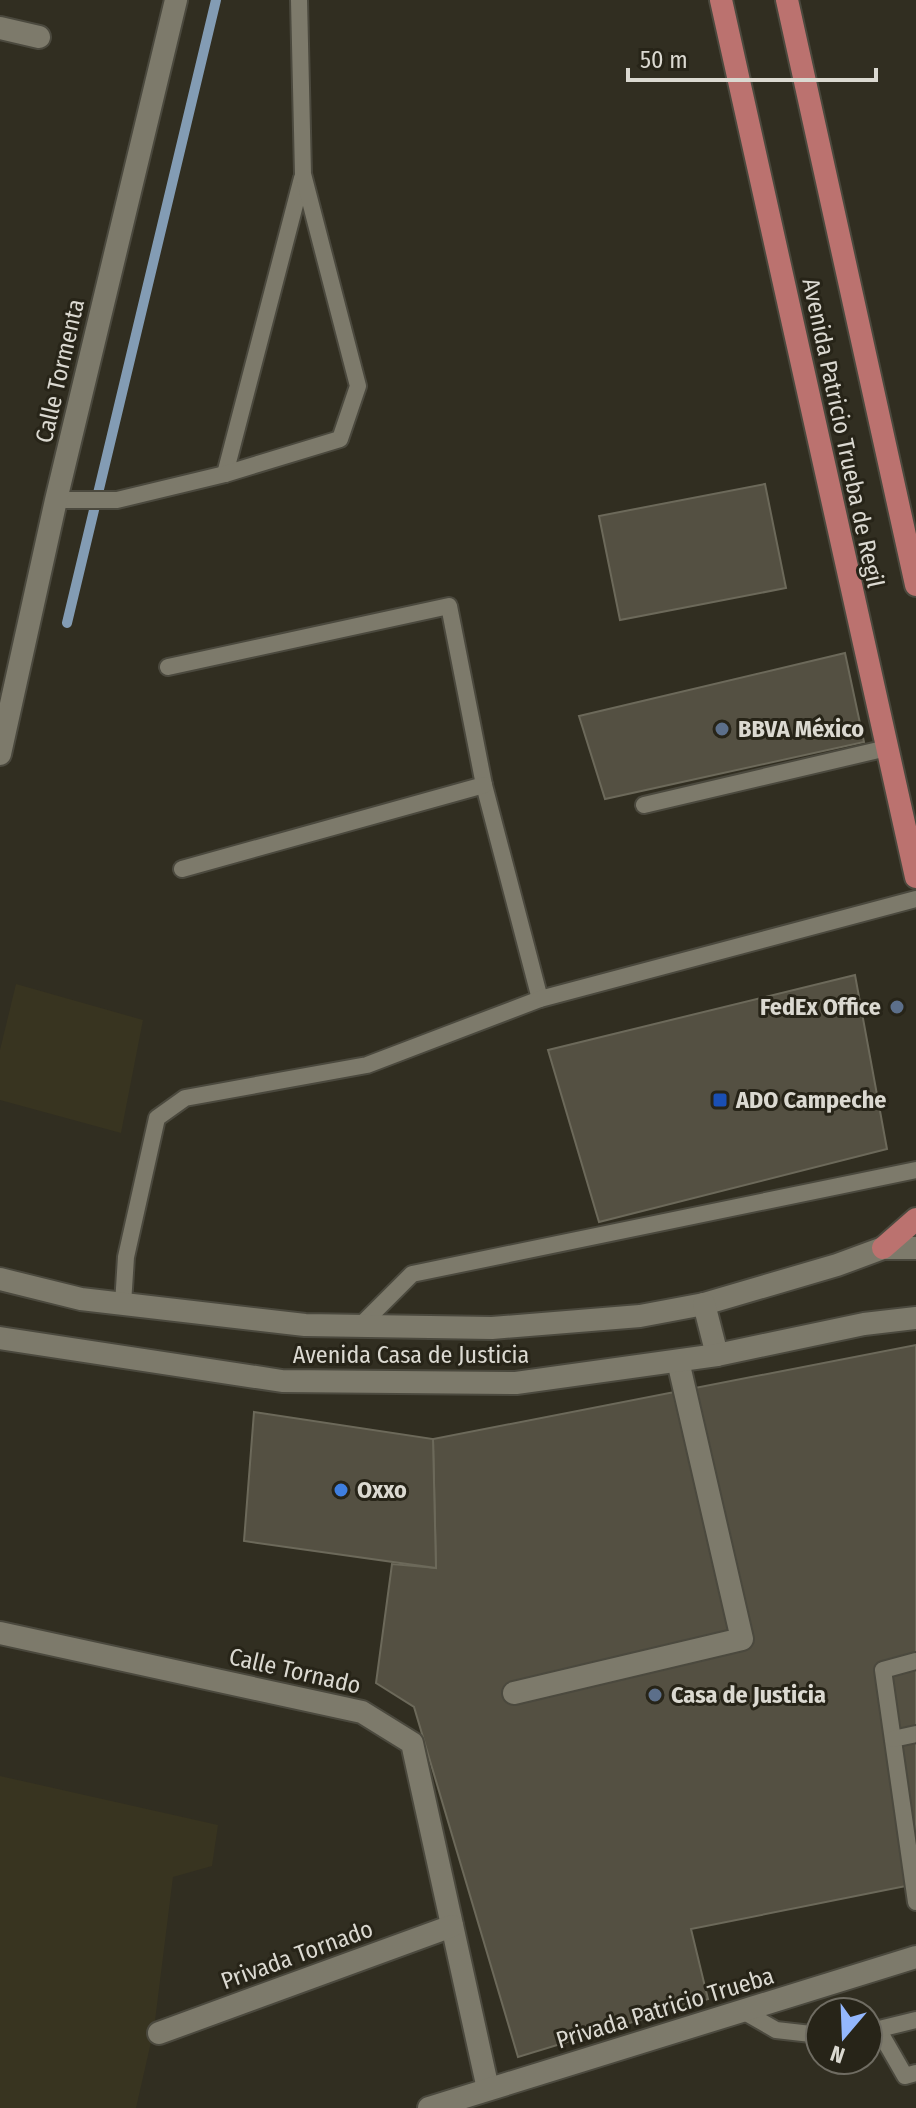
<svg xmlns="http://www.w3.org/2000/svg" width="916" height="2108" font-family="'Fira Sans Condensed',sans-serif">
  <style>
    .built { fill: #383420 }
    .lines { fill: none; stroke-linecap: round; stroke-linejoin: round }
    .stream { stroke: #839cb4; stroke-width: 10 }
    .building { fill: #545042; stroke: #6c695a; stroke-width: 2 }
    .service-casing { stroke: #4b493e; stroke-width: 20 }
    .minor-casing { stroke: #4b493e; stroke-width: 26 }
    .tertiary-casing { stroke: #4b493e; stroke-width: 26 }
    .primary-casing { stroke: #4b493e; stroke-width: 26 }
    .service { stroke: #7d7a6b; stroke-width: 16 }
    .minor { stroke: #7d7a6b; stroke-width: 22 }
    .tertiary { stroke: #7d7a6b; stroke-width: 22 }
    .primary { stroke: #bb726f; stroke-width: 22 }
    .service-dot { fill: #5c6f8a; stroke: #272418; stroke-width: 3 }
    .transit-dot { fill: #1a4fb4; stroke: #272418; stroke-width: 3 }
    .shop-dot { fill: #3f7fe0; stroke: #272418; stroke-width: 3 }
    .labels { text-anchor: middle; stroke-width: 6; stroke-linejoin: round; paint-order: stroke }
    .street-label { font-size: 24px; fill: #dbd9d1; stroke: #272418 }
    .poi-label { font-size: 24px; font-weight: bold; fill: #dbd9d1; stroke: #272418; text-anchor: start }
  </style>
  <rect width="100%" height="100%" fill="#312e21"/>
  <!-- built -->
  <g class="built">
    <polygon points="16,984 143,1020 121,1133 0,1100 0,1050"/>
    <polygon points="0,1776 218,1825 212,1866 173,1877 154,2029 136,2108 0,2108"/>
  </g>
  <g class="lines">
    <!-- stream -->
    <polyline class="stream" points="67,623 216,0"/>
  </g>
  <!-- building -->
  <g class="building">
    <polygon points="765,484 786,588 620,620 599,516"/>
    <polygon points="845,653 864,742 605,799 579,716"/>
    <polygon points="855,975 887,1149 599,1222 548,1050"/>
    <polygon points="916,1345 916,1884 691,1929 708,1999 518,2057 414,1707 376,1683 392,1564 436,1568 433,1439"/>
    <polygon points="254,1412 433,1439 436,1568 244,1541"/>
  </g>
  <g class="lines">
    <defs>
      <g id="service">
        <polyline points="225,474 302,178"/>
        <polyline points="56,500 117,500 225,474 340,439 358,386 303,174 299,0"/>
        <polyline points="168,667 449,606 484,785 540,999"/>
        <polyline points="644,805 887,748"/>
        <polyline points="182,869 484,785"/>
        <polyline points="123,1304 126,1257 157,1118 185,1098 367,1065 540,999 916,899"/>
        <polyline points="360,1326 412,1274 916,1170"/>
        <polyline points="916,1661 883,1670 916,1902"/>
        <polyline points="893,1739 916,1734"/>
        <polyline points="743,2011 776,2030 820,2035"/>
        <polyline points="878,2029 905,2076 916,2073"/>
        <polyline points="871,2031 916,2020"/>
      </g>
      <g id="minor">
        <polyline points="0,28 39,37"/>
        <polyline points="0,754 56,500 176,0"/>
        <polyline points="0,1633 362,1712 412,1743 488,2089"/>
        <polyline points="514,1693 742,1639 678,1361"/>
        <polyline points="159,2033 452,1926"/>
        <polyline points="429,2108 916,1957"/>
      </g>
      <g id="tertiary">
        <polyline points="0,1279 81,1299 305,1325 492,1328 640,1316 704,1304 837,1265 883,1248 916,1248"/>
        <polyline points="704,1304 717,1355"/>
        <polyline points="0,1338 282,1381 516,1383 717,1355 864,1324 916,1318"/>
      </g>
      <g id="primary">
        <polyline points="721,0 916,877"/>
        <polyline points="787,0 916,585"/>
        <polyline points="883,1248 916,1219"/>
      </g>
    </defs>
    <!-- service casing -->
    <use href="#service" class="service-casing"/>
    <!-- minor casing -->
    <use href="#minor" class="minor-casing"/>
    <!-- tertiary casing -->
    <use href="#tertiary" class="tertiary-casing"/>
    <!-- primary casing -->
    <use href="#primary" class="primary-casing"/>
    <!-- service -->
    <use href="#service" class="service"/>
    <!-- minor -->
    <use href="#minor" class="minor"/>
    <!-- tertiary -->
    <use href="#tertiary" class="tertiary"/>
    <!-- primary -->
    <use href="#primary" class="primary"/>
  </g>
  <!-- markers -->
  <g class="service-dot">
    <circle cx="722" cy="729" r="8"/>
    <circle cx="897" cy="1007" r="8"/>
    <circle cx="655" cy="1695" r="8"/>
  </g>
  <rect class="transit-dot" x="712" y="1092" width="16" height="16" rx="4"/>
  <circle class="shop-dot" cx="341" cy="1490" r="8"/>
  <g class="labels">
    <!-- street labels -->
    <g class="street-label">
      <text transform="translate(60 371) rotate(-77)" y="8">Calle Tormenta</text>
      <text transform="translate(843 433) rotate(78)" y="8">Avenida Patricio Trueba de Regil</text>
      <text x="411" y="1363">Avenida Casa de Justicia</text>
      <text transform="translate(295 1671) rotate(13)" y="8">Calle Tornado</text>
      <text transform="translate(297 1955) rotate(-20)" y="8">Privada Tornado</text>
      <text transform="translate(665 2008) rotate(-17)" y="8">Privada Patricio Trueba</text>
    </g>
    <!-- poi labels -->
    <g class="poi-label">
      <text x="738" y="737">BBVA México</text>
      <text x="881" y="1015" text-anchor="end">FedEx Office</text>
      <text x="736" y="1108">ADO Campeche</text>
      <text x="357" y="1498">Oxxo</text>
      <text x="671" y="1703">Casa de Justicia</text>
    </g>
  </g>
  <!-- north arrow -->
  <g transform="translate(844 2036) rotate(199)"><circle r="38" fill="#272418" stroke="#6f6c62" stroke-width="2"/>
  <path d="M0-6L14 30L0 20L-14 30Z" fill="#93b7fd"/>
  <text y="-12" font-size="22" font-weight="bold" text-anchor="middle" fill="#dbd9d1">N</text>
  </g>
  <!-- scale -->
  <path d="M628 68v12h248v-12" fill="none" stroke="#dbd9d1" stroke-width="4"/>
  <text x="640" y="68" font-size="24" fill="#dbd9d1" stroke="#272418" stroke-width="6" paint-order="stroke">50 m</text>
</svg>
